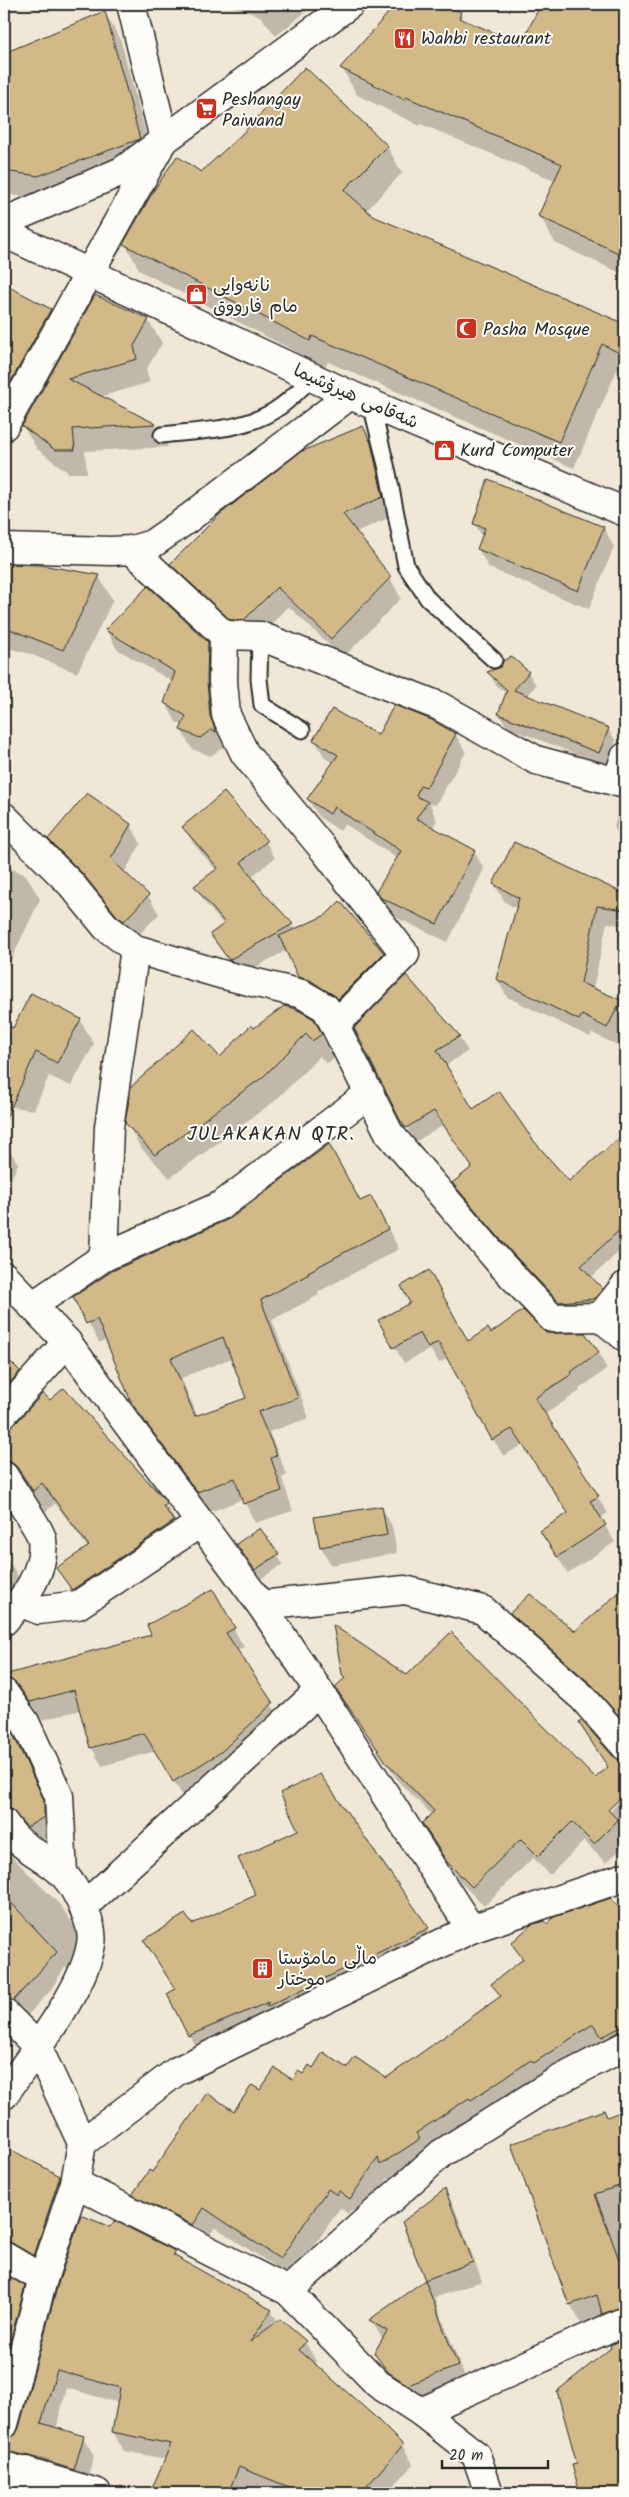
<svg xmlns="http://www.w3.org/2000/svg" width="629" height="2497" font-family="Kalam,'Playpen Sans Arabic',sans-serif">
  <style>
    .shadow { fill: #0003; fill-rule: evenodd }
    .building { fill: #d1b988; stroke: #2b2b2b; fill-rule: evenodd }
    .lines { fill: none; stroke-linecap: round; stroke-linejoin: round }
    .lane-casing { stroke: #2b2b2b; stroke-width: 19 }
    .street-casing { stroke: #2b2b2b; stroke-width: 31 }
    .secondary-casing { stroke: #2b2b2b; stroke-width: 31 }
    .lane { stroke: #fdfcf7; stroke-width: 15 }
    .street { stroke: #fdfcf7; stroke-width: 28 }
    .secondary { stroke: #fdfcf7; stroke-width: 28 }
    .labels { text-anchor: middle; stroke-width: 4; stroke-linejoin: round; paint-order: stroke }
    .poi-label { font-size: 18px; fill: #2b2b2b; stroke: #fdfcf7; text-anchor: start }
    .street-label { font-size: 18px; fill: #2b2b2b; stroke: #fdfcf7 }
    .quarter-label { font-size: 20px; letter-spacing: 1px; fill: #2b2b2b; stroke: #fdfcf7 }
  </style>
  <rect width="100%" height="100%" fill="#f0e8d6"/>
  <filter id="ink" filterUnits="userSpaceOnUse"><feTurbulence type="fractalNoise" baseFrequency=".02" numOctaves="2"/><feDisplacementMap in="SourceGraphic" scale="10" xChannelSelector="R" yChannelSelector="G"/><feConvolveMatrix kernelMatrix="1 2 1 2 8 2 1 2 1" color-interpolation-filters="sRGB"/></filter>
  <g filter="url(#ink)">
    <!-- shadow -->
    <g class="shadow">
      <polygon points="227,4 315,4 276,36 260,16"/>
      <polygon points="398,4 441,4 460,13 465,21 521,46 542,4 625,4 625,275 555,243 540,216 556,181 421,124 420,126 357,95 342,68"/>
      <polygon points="105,13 120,38 154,164 54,201 4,194 4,54"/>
      <polygon points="387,146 402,173 366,211 372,217 619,323 625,311 625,374 617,370 574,468 328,362 325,367 140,271 125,244 201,173"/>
      <polygon points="4,285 50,310 64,333 4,429"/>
      <polygon points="96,297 148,320 162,343 146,370 150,382 100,397 155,425 168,447 85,451 87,473 69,473 37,449 23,426"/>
      <polygon points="363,427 374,447 393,516 356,532 390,578 401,598 343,658 288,606 267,629 243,639 183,583 171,564"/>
      <polygon points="489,481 604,528 614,547 589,609 489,568 478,549 483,538 475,524"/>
      <polygon points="4,565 41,566 99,577 113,600 77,673 27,653 4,647"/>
      <polygon points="106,630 207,642 218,662 217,700 220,736 225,749 222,748 211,756 192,749 181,730 183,726 176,722 166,703 173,682 117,649"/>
      <polygon points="501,668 528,673 536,685 527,696 608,729 616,741 606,766 507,727 499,714 507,694 496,685 489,672"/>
      <polygon points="455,734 466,752 436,805 430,804 437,821 432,828 474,851 484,869 448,942 393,916 388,910 378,892 398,859 345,824 340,831 319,817 308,799 333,763 325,758 315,740"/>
      <polygon points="87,794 131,825 141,844 124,873 148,896 159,914 135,939 60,858 50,839"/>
      <polygon points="622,800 625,800 625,845 614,827"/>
      <polygon points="184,827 266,842 275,858 251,877 295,930 326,916 383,954 389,963 344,1008 305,986 287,950 239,976 212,935 224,925 205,903 196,886 217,871 193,843"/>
      <polygon points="4,865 26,875 40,899 4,975"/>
      <polygon points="625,878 625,926 607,923 593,989 625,1003 625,1049 592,1033 590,1037 507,997 497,979 517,909 505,902 494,884 622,894"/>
      <polygon points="406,977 459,1037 468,1051 445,1066 473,1111 532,1140 569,1183 606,1152 610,1145 625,1149 625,1246 591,1278 602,1289 610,1304 568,1317 523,1268 462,1198 454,1183 473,1168 444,1125 415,1142 355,1029"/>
      <polygon points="80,1020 94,1044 71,1086 49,1076 34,1110 4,1106 4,1025 13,1029"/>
      <polygon points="313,1020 334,1058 326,1064 320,1056 276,1100 170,1178 140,1147 127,1123 219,1058"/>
      <polygon points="4,1140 18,1164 4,1195"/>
      <path d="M360,1202L382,1217L399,1249L318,1292L319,1295L272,1320L309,1418L269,1432L287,1475L282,1478L293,1511L255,1523L243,1499L210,1512L145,1424L133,1403L107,1339L99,1343L75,1297ZM232,1358L248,1398L198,1417L181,1378Z"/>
      <polygon points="380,1321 468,1343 491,1334 546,1334 598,1352 607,1369 579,1389 580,1391 544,1415 608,1513 600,1518 615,1542 568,1573 551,1548 569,1514 523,1445 503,1456 448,1358 439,1363 430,1349 404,1363"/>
      <polygon points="4,1357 19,1372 32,1393 4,1425"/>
      <polygon points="43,1395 163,1500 178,1526 85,1611 58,1568 88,1548 55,1503 46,1512 25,1484 14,1482 4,1471 4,1429 10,1429"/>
      <polygon points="381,1507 392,1526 397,1553 331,1565 321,1547"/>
      <polygon points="237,1545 277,1555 283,1564 261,1579"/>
      <polygon points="4,1559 12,1566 23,1585 4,1608"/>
      <polygon points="625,1589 625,1729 523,1633 512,1614 575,1632"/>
      <polygon points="212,1591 244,1647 237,1651 283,1723 185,1800 156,1751 102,1766 91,1747 81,1710 42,1720 22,1697 4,1701 4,1676 152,1636"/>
      <polygon points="407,1676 595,1779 615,1778 580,1723 612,1757 625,1762 625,1795 624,1794 603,1814 605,1816 625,1796 625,1825 622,1828 625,1835 625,1845 606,1863 584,1841 550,1875 533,1858 484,1906 460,1882 424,1823 432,1815 399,1782 337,1687"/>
      <polygon points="4,1721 22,1750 54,1820 55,1836 38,1845 4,1831"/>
      <polygon points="320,1775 428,1929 441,1951 202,2058 169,1995 176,1990 258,1896 300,1830"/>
      <polygon points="4,1849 61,1906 81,1937 85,1952 69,1970 65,1967 50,1991 24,2019 4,2021"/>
      <polygon points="611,1900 625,1916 625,2050 393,2183 389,2177 361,2217 351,2210 348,2214 340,2208 292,2278 215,2227 204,2244 145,2214 134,2195 152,2174 261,2092 293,2082 313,2070 348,2070 386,2080 501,1997 493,1984 523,1960 513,1943 547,1925"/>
      <polygon points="625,2111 625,2329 614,2333 604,2315 581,2323 570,2304 607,2118"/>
      <polygon points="4,2147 59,2177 70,2196 45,2274 4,2265"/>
      <polygon points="445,2190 455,2209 482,2281 434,2298 470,2390 422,2408 389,2376 375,2353 383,2340 371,2320 426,2280 404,2222"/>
      <polygon points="115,2222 174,2252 178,2259 271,2311 278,2322 305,2342 316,2361 313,2364 402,2445 413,2464 388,2493 151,2493 166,2459 124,2451 113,2432 119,2403 67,2388 56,2429 83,2437 94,2456 84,2488 4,2474 4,2440 16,2436"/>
      <polygon points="4,2275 24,2287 35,2307 4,2423"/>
      <polygon points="625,2338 625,2493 581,2493 574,2466 579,2465 611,2346"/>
      <polygon points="4,2483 8,2485 13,2493 4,2493"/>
    </g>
    <!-- building -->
    <g class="building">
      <polygon points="396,4 444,4 461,12 459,18 521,44 541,4 625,4 625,256 538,216 562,164 406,97 405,100 340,68"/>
      <polygon points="105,11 140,139 38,176 4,171 4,53"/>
      <polygon points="305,67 388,146 344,190 373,216 625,324 625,356 602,344 559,442 312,336 310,341 123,244 154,190 177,156 201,172 241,135"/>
      <polygon points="4,284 51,309 4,394"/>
      <polygon points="95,295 149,319 134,346 137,359 68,379 156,424 73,429 75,450 55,450 22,426"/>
      <polygon points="363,426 371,443 383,497 343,514 391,577 331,639 277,587 244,620 230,620 170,564 219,515 300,452"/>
      <polygon points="488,479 604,527 578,591 477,549 485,528 473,524"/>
      <polygon points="4,564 41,565 100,575 63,650 4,627"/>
      <polygon points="148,586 208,642 207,681 210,716 216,732 211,730 200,738 180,730 186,716 164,703 175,672 105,630"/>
      <polygon points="511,656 529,672 514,690 609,728 599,753 498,714 507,690 487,672 501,667 503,661"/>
      <polygon points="394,705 432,720 456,734 426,788 420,786 416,796 428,802 416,818 475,850 437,924 381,898 376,892 401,851 334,807 330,814 307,799 338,755 313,740 332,709 378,735"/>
      <polygon points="224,792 267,841 241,862 263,892 293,924 229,960 210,934 225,923 194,886 218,868 182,827"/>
      <polygon points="87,793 131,824 111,859 149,895 124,921 117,916 82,873 48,839"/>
      <polygon points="514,842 625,894 625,910 597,906 581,983 621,1000 607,1028 582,1015 579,1020 496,979 519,898 493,884"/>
      <polygon points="340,901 384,953 338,999 310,980 298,977 279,936 326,915"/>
      <polygon points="406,975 460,1036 437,1050 473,1109 499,1091 533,1140 569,1181 625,1133 625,1225 581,1266 603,1289 594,1299 559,1302 513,1254 454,1185 452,1183 472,1167 434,1111 406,1128 400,1120 354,1028"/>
      <polygon points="31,993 81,1019 57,1063 36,1052 4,1123 4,1024 13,1028"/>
      <polygon points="284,1006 296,1009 314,1019 322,1034 312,1041 306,1034 263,1077 155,1155 125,1123 131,1087 194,1029 220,1057 251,1025 254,1028"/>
      <path d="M329,1144L360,1201L371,1196L388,1229L308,1272L309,1274L261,1300L298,1398L258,1412L277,1455L271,1458L282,1491L243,1504L235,1478L197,1492L132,1404L97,1319L86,1324L73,1297L112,1271L231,1218ZM223,1337L246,1398L195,1416L171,1358Z"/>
      <polygon points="429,1270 468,1341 488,1328 491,1333 523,1310 546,1333 585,1333 599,1352 571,1372 572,1374 535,1398 599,1496 590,1501 606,1525 557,1557 540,1531 568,1513 512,1429 492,1440 438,1342 428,1348 420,1333 393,1348 378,1320 410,1303 401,1286"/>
      <polygon points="4,1355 20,1371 4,1390"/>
      <polygon points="64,1388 164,1499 167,1504 163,1506 174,1521 72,1590 56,1568 89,1546 42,1483 33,1491 17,1467 11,1462 4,1460 4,1428 16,1423 43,1393 50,1400"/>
      <polygon points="382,1506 387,1535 320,1547 314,1517"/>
      <polygon points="260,1528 279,1554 255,1570 236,1544"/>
      <polygon points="625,1587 625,1723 593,1686 510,1613 530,1594 575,1631"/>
      <polygon points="213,1589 235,1628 226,1633 273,1703 221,1752 173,1782 144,1733 90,1748 74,1690 30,1702 16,1683 4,1678 4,1675 151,1635 147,1625"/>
      <polygon points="333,1625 407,1675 451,1632 595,1778 608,1767 579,1723 581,1720 613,1756 625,1761 625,1794 608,1810 618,1820 594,1844 572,1822 538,1856 521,1839 472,1887 447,1862 422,1823 434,1811 386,1762 335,1687 345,1678 342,1674"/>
      <polygon points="4,1719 11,1730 44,1800 44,1817 27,1827 11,1809 4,1808"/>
      <polygon points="320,1774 429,1928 266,2007 269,2002 188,2036 167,1994 175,1989 144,1940 185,1914 192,1924 256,1895 238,1858 298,1830 280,1793"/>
      <polygon points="4,1895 57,1952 13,2001 4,1998"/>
      <polygon points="611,1898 625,1914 625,2025 602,2037 593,2024 534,2063 531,2060 471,2100 469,2098 416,2133 420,2139 380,2165 378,2158 350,2199 339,2191 337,2195 328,2189 280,2259 204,2208 193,2225 132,2195 149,2170 152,2172 207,2093 234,2111 252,2085 260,2090 275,2068 293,2080 298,2071 303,2074 309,2065 313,2068 323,2052 347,2068 355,2057 386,2078 501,1996 491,1984 523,1959 511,1943 531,1925 544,1921 547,1924 554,1917"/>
      <polygon points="604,2110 607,2117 625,2110 625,2184 595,2194 625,2276 625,2306 602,2314 597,2295 569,2305 511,2144"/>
      <polygon points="4,2146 60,2176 34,2256 12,2243 4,2240"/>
      <polygon points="445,2189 473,2262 425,2280 402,2222"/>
      <polygon points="81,2215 110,2227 115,2221 175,2251 173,2255 272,2310 250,2342 280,2319 306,2341 299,2350 373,2415 403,2445 361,2493 304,2493 239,2467 228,2493 150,2493 171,2444 112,2432 120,2388 57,2370 41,2423 84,2436 74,2470 30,2456 4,2451 4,2439 15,2435 19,2428 58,2284"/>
      <polygon points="4,2274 25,2286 4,2365"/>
      <polygon points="425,2280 458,2366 408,2385 388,2372 374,2353 387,2331 369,2320"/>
      <polygon points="625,2338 625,2493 580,2493 572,2465 577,2464 557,2391 611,2348 610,2345"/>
    </g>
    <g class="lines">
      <defs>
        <g id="lane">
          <polyline points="371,404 388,473 406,566 428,599 494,660"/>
          <path d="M162,435C202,430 248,431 281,406C292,398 302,387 312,378"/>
          <polyline points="260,636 259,679 262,705 302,730"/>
        </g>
        <g id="street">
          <polyline points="131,4 164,139"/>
          <polyline points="4,548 111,551 132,550 152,544 189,518 350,395"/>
          <polyline points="132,550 224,635"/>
          <polyline points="617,782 625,757"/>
          <polyline points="4,817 71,884 106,927 135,949 224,975 302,994 326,1008 389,1133 501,1264 552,1318 600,1317 625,1337"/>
          <polyline points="336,1024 405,954 325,851 245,754 226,715 223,681 224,635 260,636 439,706 536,760 625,784"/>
          <polyline points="104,1257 109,1127 135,949"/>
          <polyline points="4,1276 67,1342 261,1605 319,1691 471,1929"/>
          <polyline points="32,1306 104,1257 222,1205 370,1093"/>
          <polyline points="600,1317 625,1286"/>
          <polyline points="4,1413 67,1342"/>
          <path d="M4,1476C11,1488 40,1529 42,1539C46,1571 24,1599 4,1621"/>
          <polyline points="20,1602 39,1610 78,1605 200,1523"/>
          <polyline points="261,1605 405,1590 483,1610 583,1698 625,1746"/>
          <polyline points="4,1693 25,1722 59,1796 63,1874"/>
          <path d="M4,1823C20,1850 44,1854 64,1875C76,1888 95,1926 91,1944C84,1990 31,2055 4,2095"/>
          <polyline points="84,1906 319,1691"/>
          <polyline points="4,2013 37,2046 82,2143 75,2183 43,2279 4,2424"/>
          <polyline points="82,2143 177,2071 471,1929 625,1877"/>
          <polyline points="75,2183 288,2291 378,2384 421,2412 476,2455 489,2493"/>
          <polyline points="4,2256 43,2279"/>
          <polyline points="288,2291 442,2153 555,2082 625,2046"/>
          <polyline points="421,2412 625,2321"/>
          <polyline points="4,2466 97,2493"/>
          <polyline points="23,2493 27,2471"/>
        </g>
        <g id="secondary">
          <polyline points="4,222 122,171 350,4"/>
          <polyline points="4,233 350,395 625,512"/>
          <polyline points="4,426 159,148"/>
        </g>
      </defs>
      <!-- lane casing -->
      <use href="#lane" class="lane-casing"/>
      <!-- street casing -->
      <use href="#street" class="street-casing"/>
      <!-- secondary casing -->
      <use href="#secondary" class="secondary-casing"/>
      <!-- lane -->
      <use href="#lane" class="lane"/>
      <!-- street -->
      <use href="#street" class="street"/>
      <!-- secondary -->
      <use href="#secondary" class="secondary"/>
    </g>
  </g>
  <!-- icons -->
  <defs>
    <symbol id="restaurant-square" viewBox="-11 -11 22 22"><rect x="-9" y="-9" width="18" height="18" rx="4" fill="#c8321e" stroke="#fdfcf7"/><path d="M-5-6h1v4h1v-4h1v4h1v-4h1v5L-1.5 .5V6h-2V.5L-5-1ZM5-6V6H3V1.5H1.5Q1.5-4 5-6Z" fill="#fff"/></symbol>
    <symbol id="supermarket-square" viewBox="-11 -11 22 22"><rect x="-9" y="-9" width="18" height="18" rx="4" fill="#c8321e" stroke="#fdfcf7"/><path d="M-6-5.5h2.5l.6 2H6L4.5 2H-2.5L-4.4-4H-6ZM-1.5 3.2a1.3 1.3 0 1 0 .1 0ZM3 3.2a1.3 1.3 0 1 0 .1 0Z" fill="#fff"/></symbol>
    <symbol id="shop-square" viewBox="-11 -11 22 22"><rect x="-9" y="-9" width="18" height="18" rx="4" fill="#c8321e" stroke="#fdfcf7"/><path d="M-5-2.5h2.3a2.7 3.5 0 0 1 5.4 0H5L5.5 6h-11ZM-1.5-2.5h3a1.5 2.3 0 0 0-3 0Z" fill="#fff"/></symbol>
    <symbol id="mosque-square" viewBox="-11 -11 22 22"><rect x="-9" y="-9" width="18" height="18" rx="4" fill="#c8321e" stroke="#fdfcf7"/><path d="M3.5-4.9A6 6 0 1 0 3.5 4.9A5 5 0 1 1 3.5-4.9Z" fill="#fff"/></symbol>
    <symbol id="building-square" viewBox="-11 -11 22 22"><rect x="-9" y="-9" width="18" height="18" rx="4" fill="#c8321e" stroke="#fdfcf7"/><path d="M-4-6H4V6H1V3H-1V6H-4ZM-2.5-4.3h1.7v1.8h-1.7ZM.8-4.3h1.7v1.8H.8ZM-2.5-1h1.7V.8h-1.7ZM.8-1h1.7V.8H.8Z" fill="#fff"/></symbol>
  </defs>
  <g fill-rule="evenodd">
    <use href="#restaurant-square" x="392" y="26" width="25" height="25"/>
    <use href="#supermarket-square" x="194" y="96" width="25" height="25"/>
    <use href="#shop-square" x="184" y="282" width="25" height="25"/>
    <use href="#mosque-square" x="454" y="316" width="25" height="25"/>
    <use href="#shop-square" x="432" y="438" width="25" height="25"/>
    <use href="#building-square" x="250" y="1956" width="25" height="25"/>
  </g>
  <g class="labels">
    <!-- poi labels -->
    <g class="poi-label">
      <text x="421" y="44">Wahbi restaurant</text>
      <text x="222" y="105">Peshangay<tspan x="222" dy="21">Paiwand</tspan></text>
      <text x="213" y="291">نانەوایی<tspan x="213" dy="21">مام فارووق</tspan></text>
      <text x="483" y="335">Pasha Mosque</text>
      <text x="460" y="456">Kurd Computer</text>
      <text x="278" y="1964">ماڵى مامۆستا<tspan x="278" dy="21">موختار</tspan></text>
    </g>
    <!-- street labels -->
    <g class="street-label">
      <text transform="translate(356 396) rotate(24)" y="6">شەقامی هیرۆشیما</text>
    </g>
    <!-- quarter labels -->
    <g class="quarter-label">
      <text x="271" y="1140">JULAKAKAN QTR.</text>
    </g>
  </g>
  <!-- margin -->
  <rect width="629" height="2497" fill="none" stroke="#fdfcf7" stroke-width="20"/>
  <rect x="10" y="10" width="609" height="2477" fill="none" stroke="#2b2b2b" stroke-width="2" filter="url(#ink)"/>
  <!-- scale -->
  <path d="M442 2460v8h106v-8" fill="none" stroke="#2b2b2b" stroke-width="2.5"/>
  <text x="449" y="2460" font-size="15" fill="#2b2b2b" stroke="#fdfcf7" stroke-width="4" paint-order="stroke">20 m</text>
</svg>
